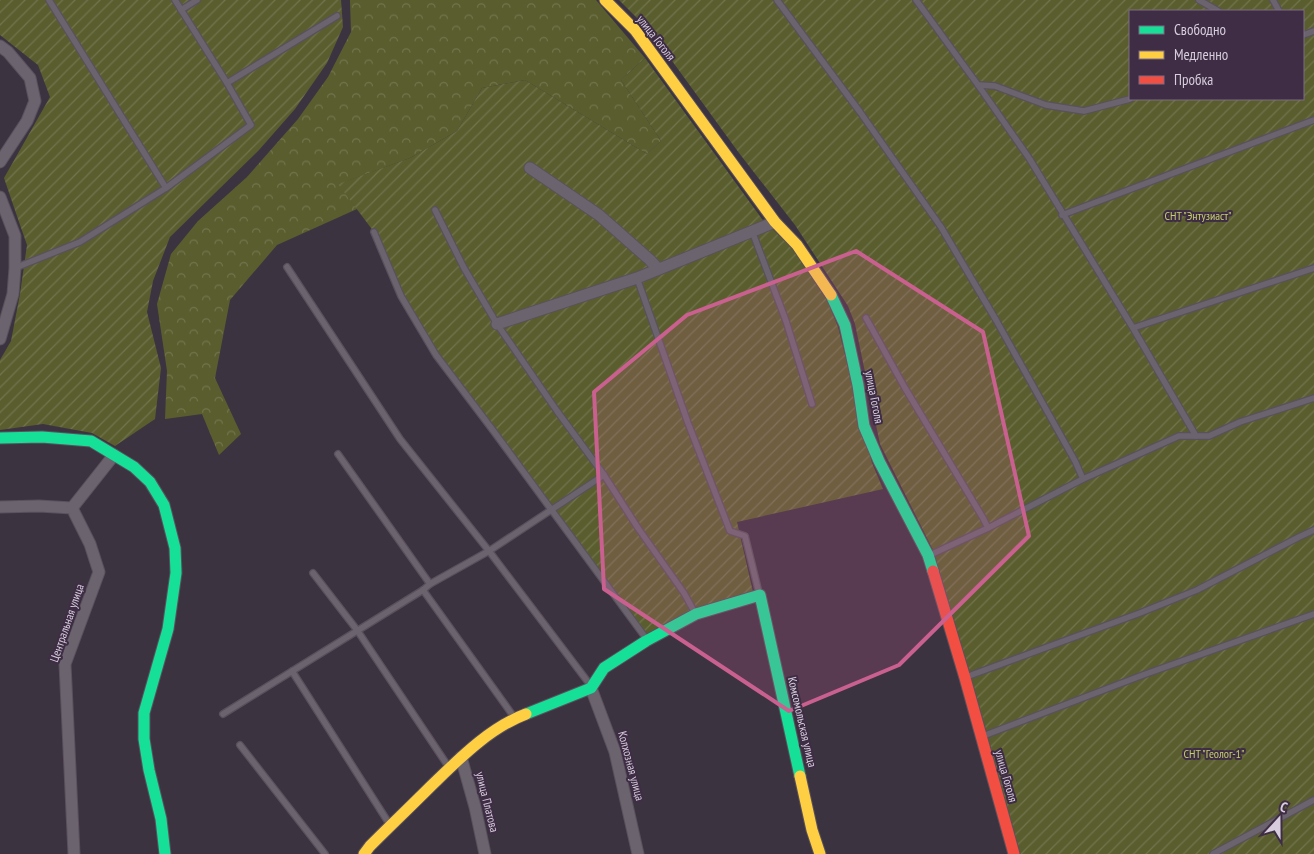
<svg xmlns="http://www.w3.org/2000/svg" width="1314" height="854" font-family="'PT Sans Narrow',sans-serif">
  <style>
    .forest { fill: url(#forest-crowns) }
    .garden { fill: url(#garden-furrows); fill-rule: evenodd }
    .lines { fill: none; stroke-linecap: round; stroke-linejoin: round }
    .lane-casing { stroke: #5a515d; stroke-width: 8 }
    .street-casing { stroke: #5a515d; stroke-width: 13 }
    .fast-casing { stroke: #5a515d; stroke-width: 13 }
    .slow-casing { stroke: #5a515d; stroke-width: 13 }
    .jam-casing { stroke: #5a515d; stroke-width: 13 }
    .lane { stroke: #6b646e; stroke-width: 5.5 }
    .street { stroke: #6b646e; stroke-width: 11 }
    .fast { stroke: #16e098; stroke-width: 11 }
    .slow { stroke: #ffcf43; stroke-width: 11 }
    .jam { stroke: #f24e42; stroke-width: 11 }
    .marked { fill: #ca608f; fill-opacity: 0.2; stroke: #ca608f; stroke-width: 4; stroke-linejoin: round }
    .labels { text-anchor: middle; stroke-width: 4; stroke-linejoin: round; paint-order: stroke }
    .street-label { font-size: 12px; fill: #d7cddc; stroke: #3f2d46 }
    .park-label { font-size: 12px; fill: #c4d068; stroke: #3f2d46 }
  </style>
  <defs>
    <pattern id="forest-crowns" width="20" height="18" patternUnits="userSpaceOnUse" patternTransform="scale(1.25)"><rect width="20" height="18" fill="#5a5e2e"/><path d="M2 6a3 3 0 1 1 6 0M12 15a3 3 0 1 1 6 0" fill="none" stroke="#71744c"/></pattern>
    <pattern id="garden-furrows" width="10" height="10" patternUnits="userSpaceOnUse" patternTransform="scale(1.25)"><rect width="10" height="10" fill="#5a5e2e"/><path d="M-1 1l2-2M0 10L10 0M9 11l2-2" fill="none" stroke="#71744c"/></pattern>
  </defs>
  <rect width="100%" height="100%" fill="#3c3340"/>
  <!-- forest -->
  <polygon class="forest" points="350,0 596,0 645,58 621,80 661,141 647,154 525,80 482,88 457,131 410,158 339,184 357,209 277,245 230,300 215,378 241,434 219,455 202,414 165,419 167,371 157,304 171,254 198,221 247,177 298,119 328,77 351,32"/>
  <!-- garden -->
  <g class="garden">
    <polygon points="0,0 341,0 343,27 327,63 295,109 259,150 170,237 153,281 147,312 161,368 155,419 115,446 92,433 43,424 0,430 0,360 11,341 20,294 27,245 18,219 4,178 50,97 38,65 0,35"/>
    <path d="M619,0H1314V854H1018L933,550L880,444L855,324L848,306L795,225L739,153L651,32ZM1130,11H1303V99H1130Z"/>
    <polygon points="645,58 762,219 793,249 827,300 838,327 872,463 883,489 737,522 753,592 645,637 436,355 401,296 374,232 338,184 410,158 457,131 482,88 525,80 647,154 661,141 621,80"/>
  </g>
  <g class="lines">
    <defs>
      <g id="lane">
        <polyline points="49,0 166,188"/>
        <polyline points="777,0 860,112 941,227 996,320 1075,461 1083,479"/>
        <polyline points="916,0 978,85 1029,158 1133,328 1196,436 1209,436 1240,422 1314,398"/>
        <polyline points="1199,0 1218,11"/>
        <polyline points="1273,0 1279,11"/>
        <polyline points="181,10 197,0"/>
        <polyline points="1303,35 1314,31"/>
        <polyline points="227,83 337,16"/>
        <polyline points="978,85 995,86 1046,105 1084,111 1130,99"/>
        <polyline points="435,210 464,268 497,324 557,411 604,475 638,528 684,593 695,613"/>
        <polyline points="1062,215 1314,120"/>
        <polyline points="752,231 786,321 812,404"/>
        <polyline points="374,232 401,296 436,355 492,429 645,637"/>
        <polyline points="287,267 400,439 489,551 591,686"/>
        <polyline points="15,268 80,242 166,188 251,125 227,83 175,0"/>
        <polyline points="637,278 688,423 730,531 745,536 759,593"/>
        <polyline points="866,318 905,388 983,518 988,528"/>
        <polyline points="1133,328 1314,268"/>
        <polyline points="338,454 430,584"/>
        <polyline points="930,555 988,528 1083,479 1179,436 1196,436"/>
        <polyline points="313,573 357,630 448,766"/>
        <polyline points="423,590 514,717"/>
        <polyline points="292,671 390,825"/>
        <polyline points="966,677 1140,613 1197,590 1299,537 1314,530"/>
        <polyline points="223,714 423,590 430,584 489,551 604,475"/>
        <polyline points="983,736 1143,675 1314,614"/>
        <polyline points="240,745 325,854"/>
        <polyline points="1213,854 1314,800"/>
      </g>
      <g id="street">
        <polyline points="0,46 8,52 30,78 35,101 27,121 0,162"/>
        <polyline points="530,168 599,215 650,260 658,269"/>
        <polyline points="0,197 15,236 15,268 13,294 0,339"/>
        <polyline points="497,324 637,278 775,222"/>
        <polyline points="0,507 39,506 72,508 90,544 99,572 65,664 74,854"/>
        <polyline points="72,508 114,455"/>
        <polyline points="591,688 615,752 638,854"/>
        <polyline points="461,757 475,807 485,854"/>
      </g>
      <g id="fast">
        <polyline points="831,295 845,325 858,385 864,426 879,461 928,555 933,571"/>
        <polyline points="0,438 42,437 91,441 134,467 150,482 164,505 175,548 176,573 168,629 144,713 144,739 149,770 161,819 165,854"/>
        <polyline points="526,714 591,688 604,668 646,641 696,614 760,595 800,776"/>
      </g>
      <g id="slow">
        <polyline points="605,0 635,30 775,222 797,245 831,295"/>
        <polyline points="800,776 812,830 820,854"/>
        <path d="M364,854L370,846C390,826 411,806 431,786C459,759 489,728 526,714"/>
      </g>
      <polyline id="jam" points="933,571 965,678 1014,854"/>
    </defs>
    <!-- lane casing -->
    <use href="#lane" class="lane-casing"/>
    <!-- street casing -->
    <use href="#street" class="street-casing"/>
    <!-- fast casing -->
    <use href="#fast" class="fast-casing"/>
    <!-- slow casing -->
    <use href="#slow" class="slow-casing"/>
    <!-- jam casing -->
    <use href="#jam" class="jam-casing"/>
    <!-- lane -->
    <use href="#lane" class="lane"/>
    <!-- street -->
    <use href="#street" class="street"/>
    <!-- fast -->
    <use href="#fast" class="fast"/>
    <!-- slow -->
    <use href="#slow" class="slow"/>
    <!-- jam -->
    <use href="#jam" class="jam"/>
  </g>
  <!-- marked area -->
  <path class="marked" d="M856,251L983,332L1029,536L899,665L789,711L604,589L594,392L687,315Z"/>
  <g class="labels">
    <!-- street labels -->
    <g class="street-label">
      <text transform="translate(656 38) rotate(52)" y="4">улица Гоголя</text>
      <text transform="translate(874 397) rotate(79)" y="4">улица Гоголя</text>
      <text transform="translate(67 623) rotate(-71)" y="4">Центральная улица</text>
      <text transform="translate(802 722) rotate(77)" y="4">Комсомольская улица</text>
      <text transform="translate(631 766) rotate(75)" y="4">Колхозная улица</text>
      <text transform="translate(1006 776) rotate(74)" y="4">улица Гоголя</text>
      <text transform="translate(487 802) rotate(76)" y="4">улица Платова</text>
    </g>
    <!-- park labels -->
    <g class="park-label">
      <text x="1198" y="220">СНТ "Энтузиаст"</text>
      <text x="1214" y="758">СНТ "Геолог-1"</text>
    </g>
  </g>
  <!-- legend -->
  <rect x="1129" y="10" width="175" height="90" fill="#3f2d46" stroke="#7c6d82"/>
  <rect x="1139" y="26" width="25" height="8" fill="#16e098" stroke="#7c6d82"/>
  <text x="1174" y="35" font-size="15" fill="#d7cddc">Свободно</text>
  <rect x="1139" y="51" width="25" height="8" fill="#ffcf43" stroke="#7c6d82"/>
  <text x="1174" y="60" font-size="15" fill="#d7cddc">Медленно</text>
  <rect x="1139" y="76" width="25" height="8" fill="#f24e42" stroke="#7c6d82"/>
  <text x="1174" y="85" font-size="15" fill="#d7cddc">Пробка</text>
  <!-- north arrow -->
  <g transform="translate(1279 819) rotate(21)" stroke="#3f2d46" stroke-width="4" paint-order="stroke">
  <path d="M0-4L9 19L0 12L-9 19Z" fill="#d7cddc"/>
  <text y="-8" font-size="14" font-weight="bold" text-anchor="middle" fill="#d7cddc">С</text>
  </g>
</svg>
